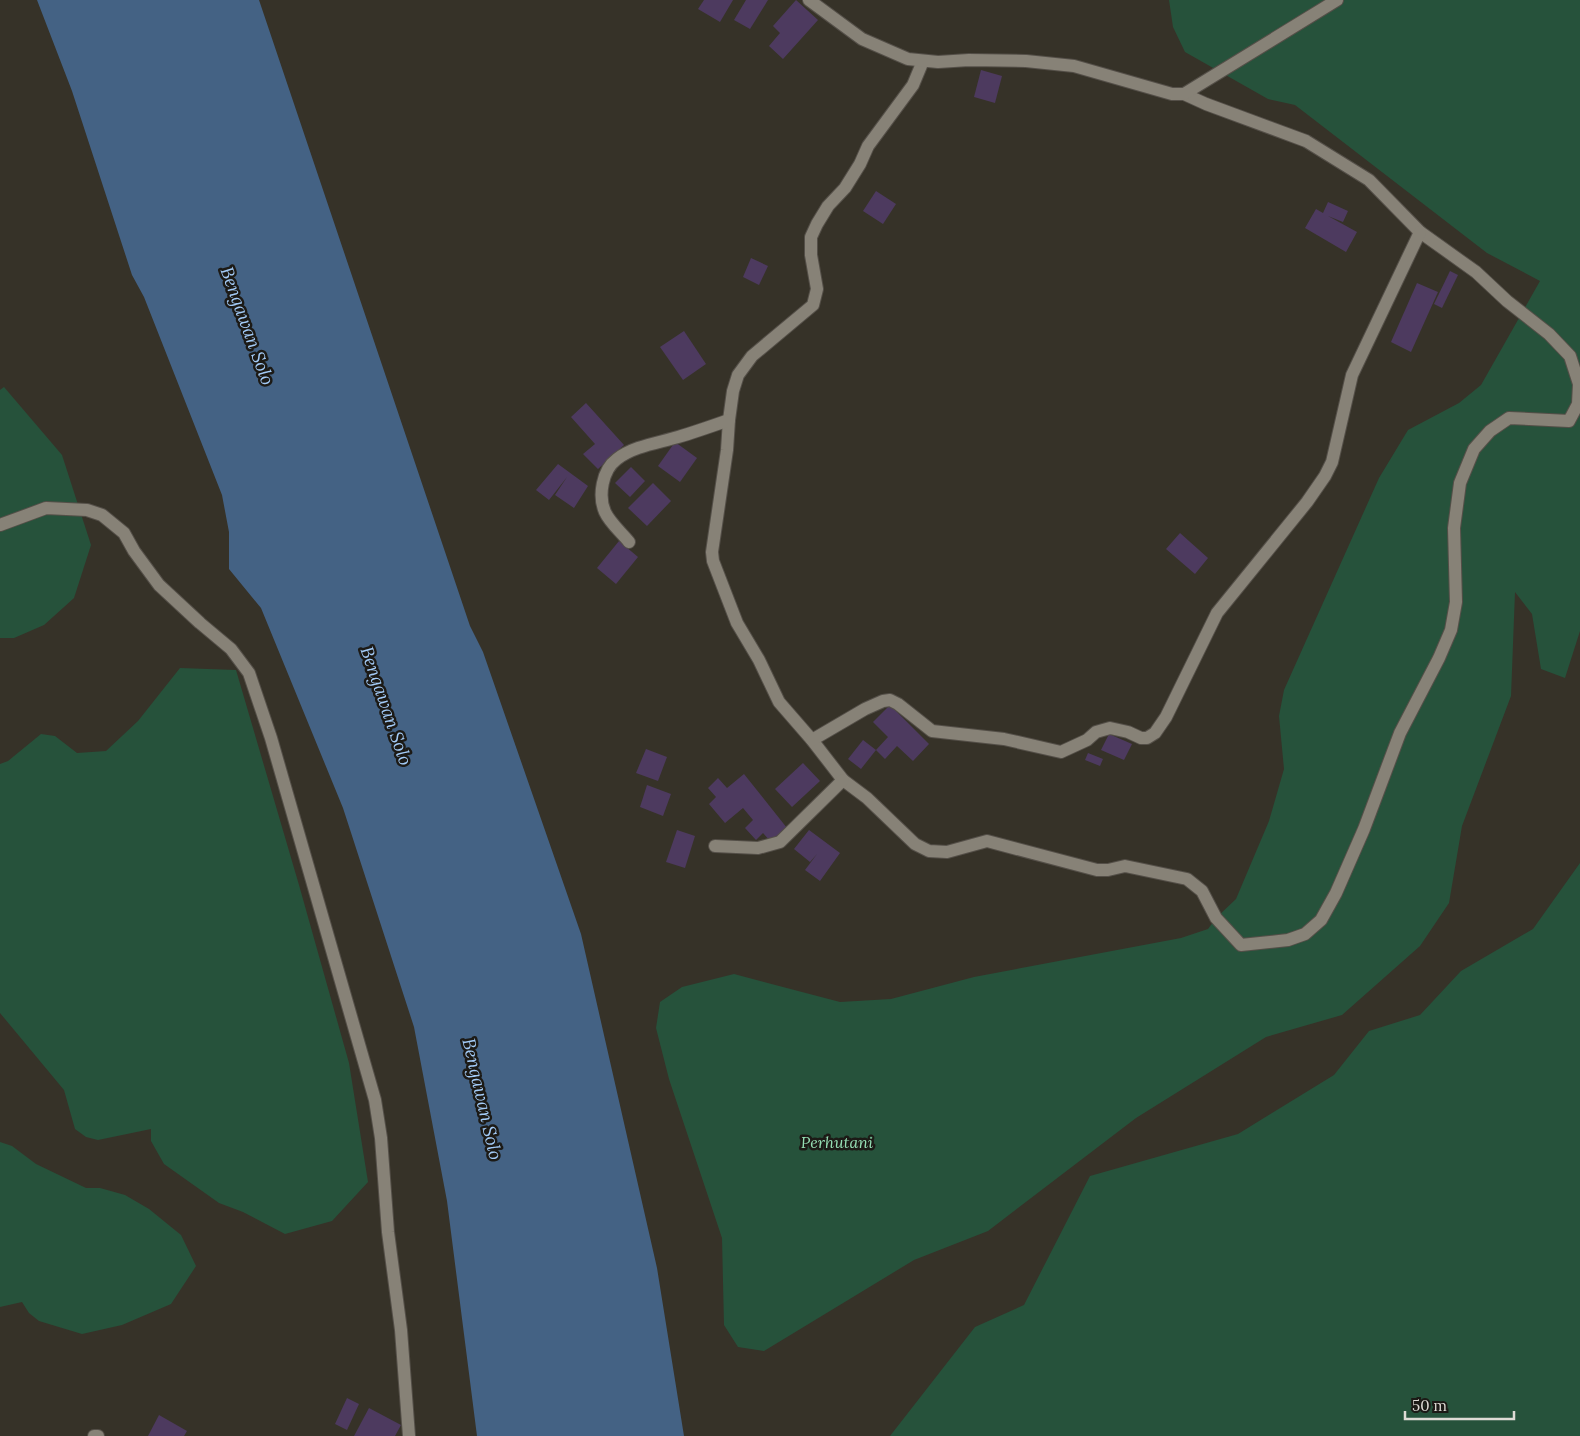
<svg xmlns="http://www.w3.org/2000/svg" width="1580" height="1436" font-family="Lora,serif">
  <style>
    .green { fill: #26523b }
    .water { fill: #446284 }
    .building { fill: #4d3a5f }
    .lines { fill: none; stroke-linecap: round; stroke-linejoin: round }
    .street-casing { stroke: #544f48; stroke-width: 14 }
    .secondary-casing { stroke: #544f48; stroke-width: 14 }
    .street { stroke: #878277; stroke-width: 12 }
    .secondary { stroke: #878277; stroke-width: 12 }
    .labels { text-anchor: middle; stroke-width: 5; stroke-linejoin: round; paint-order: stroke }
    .park-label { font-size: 16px; font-style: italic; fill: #95dfb4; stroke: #1c1a16 }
    .water-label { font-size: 18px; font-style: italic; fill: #a3cbf7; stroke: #1c1a16 }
  </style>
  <rect width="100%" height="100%" fill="#363228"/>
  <!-- green -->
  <g class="green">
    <polygon points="1169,0 1580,0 1580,631 1565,678 1541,669 1532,614 1515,592 1511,696 1462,826 1449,903 1420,946 1342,1015 1266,1037 1136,1118 988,1231 914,1260 764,1351 738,1347 724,1325 722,1238 669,1079 656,1028 660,1002 682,987 734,974 840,1002 891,999 974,977 1181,938 1208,929 1216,918 1236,899 1269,821 1284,769 1279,716 1284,690 1379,478 1408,430 1459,403 1481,385 1540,281 1487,253 1295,105 1268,99 1185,52 1173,27"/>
    <polygon points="4,387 62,455 91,545 74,598 44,625 14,638 0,638 0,390"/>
    <polygon points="180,668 236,670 299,885 349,1063 368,1182 332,1221 285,1234 243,1212 219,1203 164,1164 151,1141 151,1129 98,1140 86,1137 75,1129 64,1090 0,1013 0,764 8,761 41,734 55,736 77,753 106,751 138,721"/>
    <polygon points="1580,863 1580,1436 890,1436 975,1327 1024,1305 1090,1176 1238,1134 1334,1075 1369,1031 1420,1015 1461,971 1533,929"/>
    <polygon points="0,1142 12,1146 36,1164 86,1188 100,1188 125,1195 149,1209 181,1235 196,1266 171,1304 122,1325 82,1334 39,1321 29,1313 22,1302 0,1307"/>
  </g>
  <!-- water -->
  <polygon class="water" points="37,0 259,0 470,626 483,652 581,934 657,1268 684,1436 477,1436 447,1201 414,1027 343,808 261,608 229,569 229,532 222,495 144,297 132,275 72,91"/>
  <!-- building -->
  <g class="building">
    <polygon points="704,0 733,0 720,22 698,9"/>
    <polygon points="746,0 768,0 750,29 734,20"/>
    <polygon points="796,0 818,20 783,59 769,46 780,33 773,26"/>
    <polygon points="981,70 1002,76 995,103 974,97"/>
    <polygon points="876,191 896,204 883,224 863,211"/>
    <polygon points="1328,202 1348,211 1343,222 1328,216 1357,232 1346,252 1305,228 1316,209 1323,213"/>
    <polygon points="751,258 768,266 759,285 743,277"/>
    <polygon points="1450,271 1458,275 1442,308 1434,304"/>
    <polygon points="1417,283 1438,292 1411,352 1391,342"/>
    <polygon points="684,331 706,364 683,380 660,347"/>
    <polygon points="586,403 624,445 598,469 583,454 595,444 571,417"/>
    <polygon points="675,442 697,458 680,482 658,466"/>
    <polygon points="558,464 588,486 574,508 555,495 567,477 549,500 536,490"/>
    <polygon points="631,467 645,481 630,497 615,483"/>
    <polygon points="653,483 671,501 647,526 628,508"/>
    <polygon points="1180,533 1208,558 1195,574 1166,549"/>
    <polygon points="619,541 638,557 616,584 597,568"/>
    <polygon points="890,705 929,744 913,761 897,746 885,759 876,750 888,737 873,722"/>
    <polygon points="1109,734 1132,744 1124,760 1101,750"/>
    <polygon points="863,740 876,750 861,769 848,759"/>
    <polygon points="646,749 667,757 658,781 636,773"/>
    <polygon points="1088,753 1103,759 1100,766 1085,760"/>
    <polygon points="803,763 820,781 792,807 775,789"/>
    <polygon points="744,774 787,828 770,841 763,833 756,840 745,828 753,820 743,808 725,823 709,804 716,797 708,788 718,778 727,788"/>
    <polygon points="647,785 671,794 663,816 640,807"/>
    <polygon points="677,830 695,836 685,868 666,862"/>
    <polygon points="809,830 840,853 820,881 805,870 817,854 810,862 794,849"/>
    <polygon points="347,1398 359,1404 347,1430 335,1424"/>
    <polygon points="369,1408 401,1425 395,1436 354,1436"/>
    <polygon points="159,1415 187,1431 184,1436 148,1436"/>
  </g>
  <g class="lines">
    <defs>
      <g id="street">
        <polyline points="923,61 913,85 868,146 860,164 845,188 828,206 817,224 811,237 811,255 817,289 813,305 752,356 738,375 733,391 729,420 727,450 712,552 713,561 737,623 759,660 779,702 812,740 843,780 867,798 915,844 929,851 947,852 987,841 1097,870 1108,870 1125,866 1187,879 1202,891 1216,918 1241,945 1288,940 1305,934 1321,920 1336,893 1364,829 1400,733 1439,658 1451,630 1456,602 1454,528 1460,483 1474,449 1490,431 1509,418 1569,421 1578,404 1579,384 1570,356 1549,334 1507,301 1476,272 1420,232 1369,180 1306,141 1206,104 1184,94"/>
        <polyline points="0,525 46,508 87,510 102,515 124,533 134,551 159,585 200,623 231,649 249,673 271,738 375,1100 381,1138 388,1232 401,1330 409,1436"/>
        <path d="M629,542C622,533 610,523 605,512C598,496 602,470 617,459C634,446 658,443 678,437C695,432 712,426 729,420"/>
        <polyline points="812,740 865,709 883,701 890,700 898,704 932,731 1004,739 1061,752 1087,740 1096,732 1110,728 1128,732 1141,738 1147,738 1155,733 1166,717 1217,613 1307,502 1325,476 1332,462 1352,375 1420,232"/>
        <polyline points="715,846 758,848 780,842 843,780"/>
        <polyline points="94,1436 98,1436"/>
      </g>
      <polyline id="secondary" points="809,0 862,39 908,59 938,62 969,60 1026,61 1074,66 1172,94 1184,94 1337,0"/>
    </defs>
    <!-- street casing -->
    <use href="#street" class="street-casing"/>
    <!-- secondary casing -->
    <use href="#secondary" class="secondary-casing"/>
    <!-- street -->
    <use href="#street" class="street"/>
    <!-- secondary -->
    <use href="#secondary" class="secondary"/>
  </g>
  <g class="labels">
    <!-- park labels -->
    <g class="park-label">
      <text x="837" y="1148">Perhutani</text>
    </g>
    <!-- water labels -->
    <g class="water-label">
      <text transform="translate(247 326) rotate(70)" y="6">Bengawan Solo</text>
      <text transform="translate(386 706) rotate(71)" y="6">Bengawan Solo</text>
      <text transform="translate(482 1099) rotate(77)" y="6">Bengawan Solo</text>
    </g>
  </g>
  <!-- scale -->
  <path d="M1405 1411v8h109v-8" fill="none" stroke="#dedbd5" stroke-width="2.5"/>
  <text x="1412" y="1411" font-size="15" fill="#dedbd5" stroke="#1c1a16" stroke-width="4" paint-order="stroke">50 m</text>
</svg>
